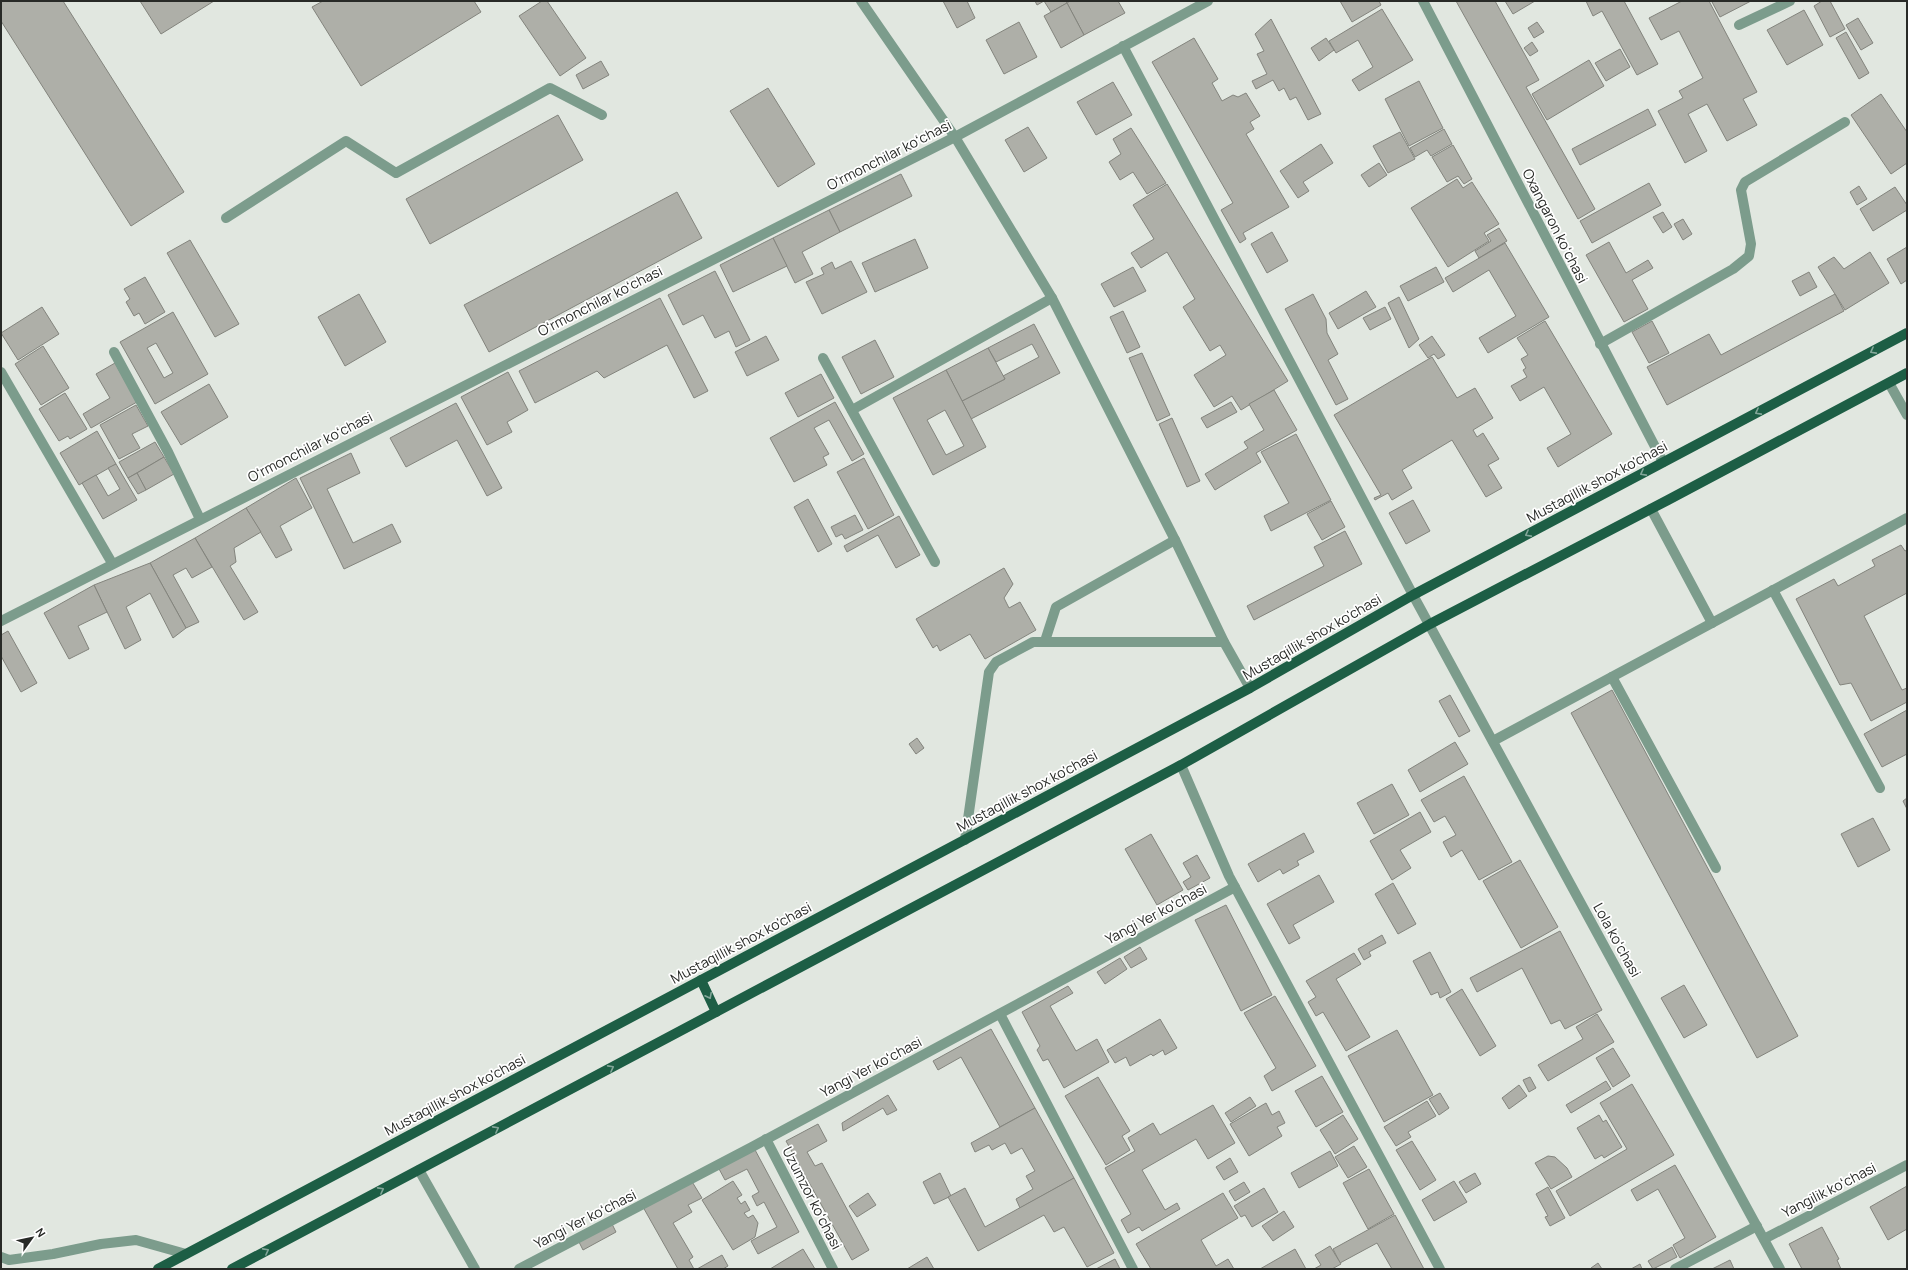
<svg xmlns="http://www.w3.org/2000/svg" width="1908" height="1270" font-family="Manrope,sans-serif">
  <style>
    .building { fill: #aeafa8; stroke: #83847d; fill-rule: evenodd }
    .lines { fill: none; stroke-linecap: round; stroke-linejoin: round }
    .minor { stroke: #7c9c8c; stroke-width: 10 }
    .major { stroke: #1d5e45; stroke-width: 10 }
    .oneway { stroke: #83a699 }
    .labels { text-anchor: middle; stroke-width: 3.5; stroke-linejoin: round; paint-order: stroke }
    .street-label { font-size: 14px; fill: #282a27; stroke: #fff }
  </style>
  <rect width="100%" height="100%" fill="#e1e7e0"/>
  <!-- building -->
  <g class="building">
    <polygon points="1,1 63,1 184,192 131,226 1,21"/>
    <polygon points="140,1 214,1 161,34"/>
    <polygon points="323,1 474,1 481,12 361,86 312,7"/>
    <polygon points="542,1 547,1 586,58 560,76 519,16"/>
    <polygon points="943,1 967,1 975,18 957,28"/>
    <polygon points="1035,1 1065,1 1067,3 1051,12 1044,1 1037,5"/>
    <polygon points="1070,1 1118,1 1125,13 1084,35 1067,3"/>
    <polygon points="1340,1 1379,1 1381,5 1352,22"/>
    <polygon points="1456,1 1495,1 1539,80 1526,87 1595,209 1578,219"/>
    <polygon points="1505,1 1535,1 1513,14"/>
    <polygon points="1586,1 1624,1 1658,64 1637,75 1602,11 1593,16"/>
    <polygon points="1682,1 1709,1 1757,92 1743,99 1757,125 1727,141 1707,104 1688,114 1707,151 1685,163 1658,111 1683,98 1679,91 1703,78 1679,31 1661,40 1649,18"/>
    <polygon points="1715,1 1751,1 1720,17 1712,2"/>
    <polygon points="1822,1 1830,1 1845,29 1830,37 1814,6"/>
    <polygon points="1067,3 1084,35 1061,48 1044,16"/>
    <polygon points="1382,9 1413,60 1359,91 1352,80 1373,67 1358,40 1336,53 1329,41"/>
    <polygon points="1804,10 1823,45 1787,65 1767,30"/>
    <polygon points="1858,18 1873,43 1861,50 1846,25"/>
    <polygon points="1271,19 1321,114 1308,120 1296,97 1290,100 1284,88 1279,91 1273,80 1256,89 1252,81 1267,74 1257,54 1264,51 1255,34"/>
    <polygon points="1019,22 1037,57 1004,74 986,40"/>
    <polygon points="1537,22 1544,32 1534,38 1528,28"/>
    <polygon points="1846,32 1869,73 1859,79 1836,38"/>
    <polygon points="1194,38 1218,79 1212,83 1222,101 1233,95 1238,97 1246,93 1260,116 1250,122 1254,129 1246,134 1289,207 1243,233 1246,239 1240,243 1221,210 1233,203 1152,62"/>
    <polygon points="1326,38 1334,50 1319,61 1311,48"/>
    <polygon points="1532,42 1538,51 1530,56 1524,48"/>
    <polygon points="1620,49 1630,67 1606,81 1595,63"/>
    <polygon points="1589,60 1604,86 1547,120 1532,94"/>
    <polygon points="601,61 609,75 583,89 576,75"/>
    <polygon points="1419,81 1443,128 1409,146 1385,99"/>
    <polygon points="1113,82 1132,115 1096,135 1077,102"/>
    <polygon points="768,88 815,164 778,187 730,111"/>
    <polygon points="1881,94 1907,132 1907,163 1891,174 1851,115"/>
    <polygon points="1648,109 1656,125 1580,165 1572,149"/>
    <polygon points="558,115 583,160 430,244 406,199"/>
    <polygon points="1028,127 1047,158 1024,172 1005,140"/>
    <polygon points="1131,128 1166,183 1147,194 1133,172 1120,180 1109,162 1121,154 1113,139"/>
    <polygon points="1444,129 1452,144 1431,156 1427,150 1415,157 1410,148"/>
    <polygon points="1400,132 1415,159 1388,173 1373,146"/>
    <polygon points="1321,144 1333,163 1303,182 1309,191 1298,198 1280,171"/>
    <polygon points="1453,145 1472,179 1464,184 1458,176 1447,182 1432,157"/>
    <polygon points="1379,163 1387,175 1369,187 1361,175"/>
    <polygon points="901,174 912,196 840,232 829,210"/>
    <polygon points="1457,179 1463,188 1472,182 1499,224 1484,233 1489,241 1448,267 1411,208"/>
    <polygon points="1649,183 1661,205 1592,243 1580,221"/>
    <polygon points="1167,184 1288,381 1241,410 1232,396 1214,407 1194,375 1226,355 1220,345 1210,351 1183,307 1195,299 1167,252 1141,268 1131,253 1154,239 1133,205"/>
    <polygon points="1859,186 1867,199 1857,205 1850,192"/>
    <polygon points="1895,187 1907,205 1907,210 1873,231 1860,209"/>
    <polygon points="677,192 702,238 489,352 464,305"/>
    <polygon points="829,210 840,232 802,252 813,274 795,283 773,238"/>
    <polygon points="1663,212 1672,227 1663,233 1653,217"/>
    <polygon points="1683,219 1692,234 1683,240 1674,224"/>
    <polygon points="1499,228 1507,241 1479,258 1475,251 1491,241 1487,235"/>
    <polygon points="1272,232 1288,261 1267,273 1251,244"/>
    <polygon points="773,238 787,266 733,292 720,265"/>
    <polygon points="915,239 928,268 875,292 862,263"/>
    <polygon points="190,240 239,324 215,337 167,253"/>
    <polygon points="1609,242 1626,273 1648,260 1653,268 1632,280 1648,309 1624,322 1586,255"/>
    <polygon points="1505,243 1549,317 1488,353 1479,338 1516,316 1489,270 1453,292 1445,278"/>
    <polygon points="1907,247 1907,280 1901,284 1887,259"/>
    <polygon points="1870,252 1889,283 1845,310 1818,267 1834,257 1844,269"/>
    <polygon points="851,261 867,292 822,314 806,282 824,274 821,268 832,262 835,269"/>
    <polygon points="1133,267 1146,291 1114,307 1101,284"/>
    <polygon points="1436,267 1444,282 1408,301 1400,286"/>
    <polygon points="715,271 750,340 736,347 729,331 715,338 703,315 683,325 668,295"/>
    <polygon points="1809,272 1817,287 1800,296 1792,281"/>
    <polygon points="145,277 165,312 145,324 139,313 134,316 126,302 130,299 124,289"/>
    <polygon points="1366,291 1376,307 1338,329 1329,313"/>
    <polygon points="359,294 386,342 345,366 318,317"/>
    <polygon points="1313,294 1326,319 1327,333 1338,354 1328,360 1348,399 1336,405 1285,309"/>
    <polygon points="1835,294 1844,311 1667,405 1647,367 1709,334 1721,355"/>
    <polygon points="1399,297 1419,339 1409,348 1388,303"/>
    <polygon points="660,298 708,391 694,398 667,345 604,378 597,371 535,403 519,371"/>
    <polygon points="42,307 59,334 18,360 1,333"/>
    <polygon points="1385,307 1391,319 1370,330 1363,318"/>
    <polygon points="1123,311 1140,347 1127,353 1110,317"/>
    <path d="M173,312L208,374L155,404L120,342ZM156,343L173,373L164,378L147,348Z"/>
    <polygon points="1545,321 1612,434 1558,467 1547,448 1571,434 1544,387 1520,401 1511,386 1527,377 1523,370 1526,368 1521,359 1528,355 1517,338"/>
    <polygon points="1652,321 1669,353 1649,363 1632,332"/>
    <polygon points="1034,324 1060,373 971,419 962,401 1005,379 1003,376 1039,357 1032,344 996,362 988,348"/>
    <polygon points="766,336 779,360 747,376 735,352"/>
    <polygon points="1432,336 1445,355 1438,359 1434,354 1428,358 1419,345"/>
    <polygon points="875,340 894,377 861,394 842,357"/>
    <polygon points="43,346 69,388 41,405 15,364"/>
    <polygon points="988,348 1005,379 962,401 946,370"/>
    <polygon points="1142,353 1170,415 1157,421 1129,358"/>
    <polygon points="1432,357 1457,398 1475,388 1493,418 1473,430 1477,437 1483,433 1499,459 1488,465 1502,488 1486,497 1452,440 1402,470 1412,488 1392,500 1388,493 1375,500 1374,498 1381,495 1334,415"/>
    <polygon points="115,363 137,402 91,428 83,414 110,398 96,374"/>
    <path d="M946,370L986,447L933,475L893,398ZM945,410L964,446L946,455L927,420Z"/>
    <polygon points="508,372 528,410 507,422 512,432 487,445 461,397"/>
    <polygon points="821,374 834,398 798,417 785,393"/>
    <polygon points="209,384 228,417 181,445 161,412"/>
    <polygon points="1274,390 1297,430 1256,453 1261,462 1215,490 1205,474 1248,448 1244,442 1264,430 1249,404"/>
    <polygon points="65,393 87,429 70,439 68,436 59,441 39,409"/>
    <polygon points="835,402 864,454 852,461 829,420 814,428 829,454 823,457 827,465 794,482 770,438"/>
    <polygon points="1231,402 1237,412 1207,428 1201,418"/>
    <polygon points="456,403 502,488 487,496 457,440 406,467 390,438"/>
    <polygon points="136,405 148,426 132,434 140,448 119,459 100,425"/>
    <polygon points="1172,418 1200,481 1187,487 1159,424"/>
    <polygon points="97,431 116,464 79,485 60,453"/>
    <polygon points="1296,434 1331,500 1271,531 1264,516 1289,503 1261,452"/>
    <polygon points="155,442 164,457 128,478 119,462"/>
    <polygon points="351,453 360,473 327,489 353,543 392,524 401,542 344,569 300,478"/>
    <polygon points="164,457 174,474 146,490 137,473"/>
    <polygon points="864,458 894,515 868,529 837,472"/>
    <polygon points="116,464 137,500 103,519 82,483 96,475 108,496 120,489 108,468"/>
    <polygon points="137,473 146,490 138,494 128,478"/>
    <polygon points="296,478 312,508 280,526 292,550 276,558 246,508"/>
    <polygon points="808,499 832,544 818,552 794,507"/>
    <polygon points="1413,500 1430,531 1406,544 1389,513"/>
    <polygon points="1331,501 1345,527 1322,540 1307,514"/>
    <polygon points="246,508 261,532 234,548 236,562 230,566 258,612 244,620 195,538"/>
    <polygon points="855,515 863,530 845,539 842,534 836,537 831,527"/>
    <polygon points="899,516 920,555 896,568 878,535 847,552 844,546"/>
    <polygon points="1345,531 1362,564 1254,620 1247,606 1324,566 1314,547"/>
    <polygon points="195,538 212,567 192,578 186,568 173,575 199,622 186,628 150,563"/>
    <polygon points="1901,545 1905,551 1907,550 1907,593 1864,616 1902,690 1907,688 1907,702 1871,721 1851,683 1840,685 1796,599 1834,579 1838,586 1875,566 1872,560"/>
    <polygon points="150,563 186,628 173,638 150,593 126,607 141,640 125,649 94,585"/>
    <polygon points="1004,568 1013,584 1004,598 1009,608 1020,602 1036,630 985,659 970,634 940,651 937,645 933,648 916,619"/>
    <polygon points="94,585 107,612 78,626 89,649 69,659 44,613"/>
    <polygon points="8,631 37,683 21,692 1,656 1,635"/>
    <polygon points="1612,690 1798,1036 1757,1058 1571,713"/>
    <polygon points="1450,695 1470,731 1459,737 1439,701"/>
    <polygon points="1907,710 1907,754 1882,767 1864,734"/>
    <polygon points="917,738 924,748 916,754 909,744"/>
    <polygon points="1455,742 1468,764 1420,792 1408,770"/>
    <polygon points="1464,776 1512,862 1479,880 1462,850 1451,857 1443,842 1456,835 1445,816 1434,822 1421,800"/>
    <polygon points="1392,784 1409,815 1374,834 1357,803"/>
    <polygon points="1907,798 1907,809 1903,801"/>
    <polygon points="1420,812 1431,832 1400,850 1411,868 1392,880 1370,841"/>
    <polygon points="1873,818 1890,850 1858,867 1841,834"/>
    <polygon points="1304,833 1314,852 1297,861 1299,865 1283,874 1280,869 1258,882 1248,864"/>
    <polygon points="1151,834 1183,890 1157,905 1125,849"/>
    <polygon points="1197,855 1210,878 1188,890 1183,882 1191,877 1183,863"/>
    <polygon points="1520,860 1558,927 1521,948 1483,881"/>
    <polygon points="1319,875 1334,902 1293,925 1300,938 1289,944 1267,904"/>
    <polygon points="1393,883 1416,924 1398,934 1375,894"/>
    <polygon points="1226,905 1272,995 1241,1011 1195,920"/>
    <polygon points="1560,931 1602,1010 1565,1029 1560,1020 1551,1024 1522,968 1477,992 1470,978"/>
    <polygon points="1382,935 1386,943 1369,952 1371,956 1364,960 1358,949"/>
    <polygon points="1140,947 1147,959 1131,968 1124,957"/>
    <polygon points="1430,952 1451,992 1440,998 1438,992 1431,995 1413,961"/>
    <polygon points="1354,953 1361,964 1336,979 1370,1037 1346,1051 1323,1012 1316,1016 1308,1002 1316,997 1306,981"/>
    <polygon points="1120,958 1127,969 1105,984 1097,972"/>
    <polygon points="1684,985 1707,1025 1684,1038 1661,998"/>
    <polygon points="1068,986 1073,993 1050,1006 1076,1051 1097,1039 1109,1062 1064,1088 1048,1059 1043,1061 1037,1050 1040,1046 1022,1012"/>
    <polygon points="1462,989 1496,1046 1480,1056 1446,999"/>
    <polygon points="1275,996 1316,1066 1272,1091 1264,1076 1276,1068 1244,1013"/>
    <polygon points="1597,1014 1614,1042 1548,1081 1538,1065 1583,1039 1576,1027"/>
    <polygon points="1160,1019 1177,1048 1165,1055 1163,1050 1153,1056 1151,1054 1130,1066 1126,1057 1115,1063 1107,1050"/>
    <polygon points="991,1029 1035,1108 1000,1127 961,1057 938,1070 933,1061"/>
    <polygon points="1397,1030 1433,1095 1384,1122 1348,1056"/>
    <polygon points="1613,1048 1630,1076 1613,1087 1596,1058"/>
    <polygon points="1322,1076 1343,1112 1316,1127 1295,1091"/>
    <polygon points="1098,1077 1130,1131 1122,1136 1130,1150 1106,1165 1065,1096"/>
    <polygon points="1530,1077 1536,1088 1529,1092 1523,1080"/>
    <polygon points="1606,1081 1611,1089 1571,1113 1566,1105"/>
    <polygon points="1632,1084 1674,1155 1570,1216 1556,1191 1627,1149 1600,1103"/>
    <polygon points="1519,1085 1527,1096 1509,1109 1502,1098"/>
    <polygon points="1440,1093 1449,1108 1439,1115 1429,1099"/>
    <polygon points="888,1095 897,1110 887,1115 883,1108 843,1131 842,1123"/>
    <polygon points="1250,1097 1256,1106 1231,1122 1225,1113"/>
    <polygon points="1427,1101 1436,1116 1408,1132 1411,1137 1396,1146 1384,1127"/>
    <polygon points="1266,1103 1272,1115 1279,1111 1285,1123 1277,1127 1282,1136 1249,1156 1230,1124"/>
    <polygon points="1213,1105 1235,1143 1208,1159 1196,1139 1142,1170 1165,1210 1177,1203 1180,1209 1142,1231 1139,1227 1128,1233 1121,1220 1131,1214 1105,1168 1135,1151 1128,1138 1153,1123 1160,1135"/>
    <polygon points="1035,1108 1074,1178 1020,1208 1016,1199 1033,1189 1026,1176 1035,1171 1022,1148 1011,1154 1005,1143 992,1150 989,1145 975,1152 971,1143"/>
    <polygon points="1343,1115 1358,1139 1335,1154 1320,1130"/>
    <polygon points="1599,1115 1603,1122 1606,1120 1622,1147 1604,1158 1602,1155 1595,1159 1577,1128"/>
    <polygon points="818,1124 827,1141 807,1152 815,1166 822,1163 869,1250 852,1260 786,1141"/>
    <polygon points="1412,1141 1436,1180 1420,1190 1396,1150"/>
    <polygon points="1354,1146 1367,1167 1348,1178 1335,1157"/>
    <polygon points="754,1148 799,1232 758,1254 751,1241 777,1227 764,1202 757,1206 752,1196 759,1192 747,1169 725,1180 718,1167"/>
    <polygon points="1330,1151 1338,1166 1299,1188 1291,1173"/>
    <polygon points="1548,1156 1555,1157 1567,1168 1572,1177 1551,1189 1535,1163"/>
    <polygon points="1230,1158 1238,1172 1224,1180 1216,1167"/>
    <polygon points="1675,1165 1716,1237 1680,1258 1673,1245 1685,1238 1658,1189 1637,1201 1631,1190"/>
    <polygon points="1369,1169 1394,1214 1368,1229 1343,1183"/>
    <polygon points="940,1173 951,1196 934,1204 923,1182"/>
    <polygon points="1475,1173 1481,1184 1466,1193 1459,1182"/>
    <polygon points="1074,1178 1114,1253 1087,1267 1064,1227 1054,1232 1044,1215 978,1251 948,1197 965,1188 985,1227"/>
    <polygon points="691,1180 702,1198 688,1205 692,1212 673,1223 693,1257 689,1260 694,1269 678,1269 643,1207"/>
    <polygon points="733,1181 742,1195 737,1198 741,1204 745,1201 750,1210 744,1213 748,1218 753,1215 758,1223 755,1237 733,1250 702,1200"/>
    <polygon points="1454,1181 1467,1202 1434,1221 1422,1200"/>
    <polygon points="1244,1182 1250,1192 1235,1201 1229,1191"/>
    <polygon points="1907,1186 1907,1229 1888,1240 1870,1207"/>
    <polygon points="1548,1187 1565,1218 1550,1226 1545,1217 1548,1216 1536,1194"/>
    <polygon points="1264,1188 1278,1212 1252,1227 1245,1215 1241,1217 1234,1206"/>
    <polygon points="868,1193 876,1205 857,1217 849,1206"/>
    <polygon points="1223,1193 1238,1218 1201,1240 1216,1266 1228,1259 1234,1269 1151,1269 1136,1244"/>
    <polygon points="1284,1211 1294,1227 1273,1241 1262,1226"/>
    <polygon points="1395,1215 1424,1269 1392,1269 1377,1243 1340,1263 1333,1249"/>
    <polygon points="611,1222 616,1232 583,1250 578,1240"/>
    <polygon points="1822,1227 1839,1259 1837,1260 1841,1269 1802,1269 1789,1244"/>
    <polygon points="1330,1246 1341,1264 1332,1269 1314,1269 1321,1265 1315,1255"/>
    <polygon points="1672,1247 1677,1257 1653,1269 1648,1261"/>
    <polygon points="803,1249 815,1269 770,1269"/>
    <polygon points="1295,1249 1306,1269 1260,1269"/>
    <polygon points="722,1255 728,1266 723,1269 697,1269"/>
    <polygon points="927,1257 934,1269 907,1269"/>
    <polygon points="1115,1259 1120,1269 1096,1269"/>
    <polygon points="1730,1260 1734,1269 1712,1269"/>
    <polygon points="1598,1263 1602,1269 1591,1269 1591,1268"/>
    <polygon points="1640,1264 1642,1269 1631,1269"/>
  </g>
  <g class="lines">
    <!-- minor -->
    <g class="minor">
      <polyline points="861,1 955,137 1052,298 1175,540 1224,642 1250,688"/>
      <polyline points="1423,1 1663,462"/>
      <polyline points="1739,25 1790,1"/>
      <polyline points="1123,46 1413,595 1780,1269"/>
      <polyline points="226,218 346,141 396,173 550,88 602,115"/>
      <polyline points="1600,344 1733,269 1749,256 1751,244 1741,190 1745,182 1845,122"/>
      <polyline points="114,352 168,452 200,519"/>
      <polyline points="823,358 935,562"/>
      <polyline points="1,372 112,563"/>
      <polyline points="1889,383 1907,415"/>
      <polyline points="852,410 1052,298"/>
      <polyline points="1651,509 1712,623"/>
      <polyline points="1773,590 1880,788"/>
      <polyline points="1,621 955,137 1208,1"/>
      <polyline points="1045,641 1056,607 1175,540"/>
      <polyline points="1612,677 1716,868"/>
      <polyline points="1493,741 1907,518"/>
      <polyline points="1181,765 1229,876 1440,1269"/>
      <polyline points="965,840 989,672 996,662 1033,642 1224,642"/>
      <polyline points="1000,1014 1133,1269"/>
      <polyline points="766,1139 833,1269"/>
      <polyline points="419,1170 475,1269"/>
      <polyline points="1764,1239 1907,1165"/>
      <polyline points="1,1257 9,1260 53,1254 101,1244 136,1240 186,1254"/>
      <polyline points="519,1269 752,1147 1235,887"/>
      <polyline points="1675,1269 1757,1226"/>
    </g>
    <!-- major -->
    <g class="major">
      <polyline points="701,980 716,1012"/>
      <polyline points="158,1269 1250,688 1413,595 1907,333"/>
      <polyline points="232,1269 1181,765 1430,624 1668,500 1907,373"/>
    </g>
  </g>
  <!-- one-way arrows -->
  <defs><path id="oneway-chevron" d="M-2-3.5L2.5 0L-2 3.5" fill="none" stroke-width="1.6" stroke-linecap="round" stroke-linejoin="round"/></defs>
  <g class="oneway">
    <use href="#oneway-chevron" transform="translate(1873 351) rotate(152)"/>
    <use href="#oneway-chevron" transform="translate(1758 412) rotate(152)"/>
    <use href="#oneway-chevron" transform="translate(1643 473) rotate(152)"/>
    <use href="#oneway-chevron" transform="translate(1528 534) rotate(152)"/>
    <use href="#oneway-chevron" transform="translate(709 996) rotate(63)"/>
    <use href="#oneway-chevron" transform="translate(611 1068) rotate(-28)"/>
    <use href="#oneway-chevron" transform="translate(496 1129) rotate(-28)"/>
    <use href="#oneway-chevron" transform="translate(381 1190) rotate(-28)"/>
    <use href="#oneway-chevron" transform="translate(266 1251) rotate(-28)"/>
  </g>
  <g class="labels">
    <!-- street labels -->
    <g class="street-label">
      <text transform="translate(889 155) rotate(-27)" y="5">Oʻrmonchilar koʻchasi</text>
      <text transform="translate(1555 226) rotate(63)" y="5">Oxangaron koʻchasi</text>
      <text transform="translate(600 301) rotate(-27)" y="5">Oʻrmonchilar koʻchasi</text>
      <text transform="translate(310 447) rotate(-27)" y="5">Oʻrmonchilar koʻchasi</text>
      <text transform="translate(1597 482) rotate(-28)" y="5">Mustaqillik shox ko'chasi</text>
      <text transform="translate(1312 637) rotate(-30)" y="5">Mustaqillik shox ko'chasi</text>
      <text transform="translate(1027 791) rotate(-28)" y="5">Mustaqillik shox ko'chasi</text>
      <text transform="translate(1156 914) rotate(-28)" y="5">Yangi Yer koʻchasi</text>
      <text transform="translate(1617 940) rotate(61)" y="5">Lola koʻchasi</text>
      <text transform="translate(741 943) rotate(-28)" y="5">Mustaqillik shox ko'chasi</text>
      <text transform="translate(871 1067) rotate(-28)" y="5">Yangi Yer koʻchasi</text>
      <text transform="translate(455 1095) rotate(-28)" y="5">Mustaqillik shox ko'chasi</text>
      <text transform="translate(1829 1190) rotate(-27)" y="5">Yangilik koʻchasi</text>
      <text transform="translate(812 1198) rotate(63)" y="5">Uzumzor koʻchasi</text>
      <text transform="translate(585 1219) rotate(-27)" y="5">Yangi Yer koʻchasi</text>
    </g>
  </g>
  <!-- border -->
  <rect width="1908" height="1270" fill="none" stroke="#282a27" stroke-width="4"/>
  <!-- north arrow -->
  <g transform="translate(32 1238) rotate(57)" stroke="#ffffff" stroke-width="3" paint-order="stroke">
  <path d="M0-3L7 15L0 10L-7 15Z" fill="#282a27"/>
  <text y="-6" font-size="11" font-weight="bold" text-anchor="middle" fill="#282a27">N</text>
  </g>
</svg>
